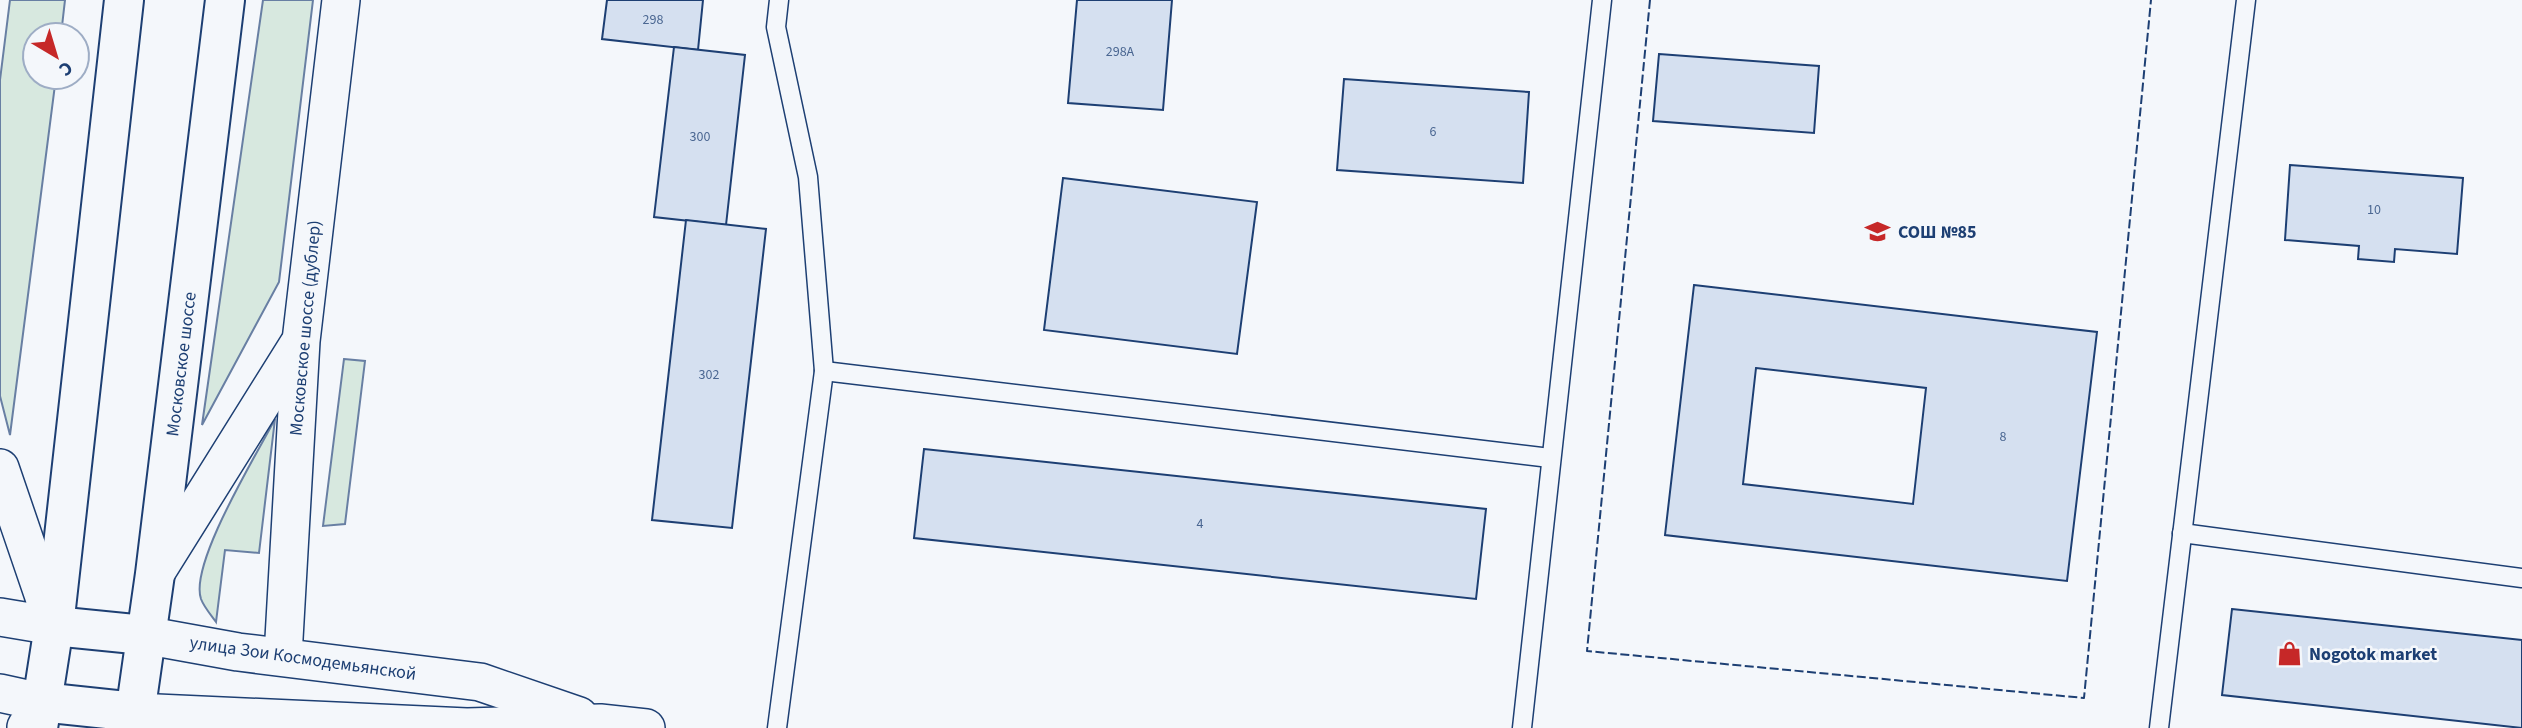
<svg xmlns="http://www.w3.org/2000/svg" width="2522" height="728" font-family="'Source Sans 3',sans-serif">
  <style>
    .green { fill: #d7e8df; stroke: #687fa3; stroke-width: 2 }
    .building { fill: #d5e0f0; stroke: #1d3f73; stroke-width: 2; fill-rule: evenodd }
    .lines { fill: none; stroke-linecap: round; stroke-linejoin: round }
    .service-casing { stroke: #1d3f73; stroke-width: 21 }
    .minor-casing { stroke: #1d3f73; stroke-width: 40 }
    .primary-casing { stroke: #1d3f73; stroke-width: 42 }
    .service { stroke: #f4f7fb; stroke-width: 18 }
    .minor { stroke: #f4f7fb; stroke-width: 37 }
    .primary { stroke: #f4f7fb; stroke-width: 38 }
    .fence { stroke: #1d3f73; stroke-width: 2; stroke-dasharray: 9 3.5; stroke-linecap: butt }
    .labels { text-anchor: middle; stroke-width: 5; stroke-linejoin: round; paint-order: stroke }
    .number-label { font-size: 14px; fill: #4b6792 }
    .poi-label { font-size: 18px; font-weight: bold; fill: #1d3f73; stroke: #f4f7fb; text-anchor: start }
    .street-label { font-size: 18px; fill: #1d3f73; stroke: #f4f7fb }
  </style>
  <rect width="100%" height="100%" fill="#f4f7fb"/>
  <!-- green -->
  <g class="green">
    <polygon points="10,0 65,0 61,35 35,35 35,77 56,77 10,435 0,396 0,80"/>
    <polygon points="263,0 313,0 279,282 202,425"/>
    <polygon points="344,359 365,361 345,524 323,526"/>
    <path d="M275,419L259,553L225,550L216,622C211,615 204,607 201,599C189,564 257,454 275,419Z"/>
  </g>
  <!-- building -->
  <g class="building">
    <polygon points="607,0 703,0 698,50 602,39"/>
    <polygon points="1077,0 1172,0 1163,110 1068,103"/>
    <polygon points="674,47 745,55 726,225 654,217"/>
    <polygon points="1659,54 1819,66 1814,133 1653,121"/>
    <polygon points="1344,79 1529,92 1523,183 1337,170"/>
    <polygon points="2290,165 2463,178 2457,254 2395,249 2394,262 2358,259 2359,246 2285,240"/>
    <polygon points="1063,178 1257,202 1237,354 1044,330"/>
    <polygon points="686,220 766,229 732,528 652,520"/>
    <path d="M1694,285L2097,332L2067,581L1665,535ZM1756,368L1926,388L1913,504L1743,484Z"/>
    <polygon points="924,449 1486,509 1476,599 914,538"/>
    <polygon points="2232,609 2522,640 2522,728 2222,695"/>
  </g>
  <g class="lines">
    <defs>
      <g id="service">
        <polyline points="824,371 1550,458"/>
        <polyline points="2182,533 2522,578"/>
        <polyline points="777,728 824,371 808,177 776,27 779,0"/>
        <polyline points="1522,728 1602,0"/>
        <polyline points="2159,728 2246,0"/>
      </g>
      <g id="minor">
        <polyline points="0,468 54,626 0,617"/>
        <polyline points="155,574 298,345"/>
        <polyline points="144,635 238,652 480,682 579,716"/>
        <polyline points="283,656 301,341 341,0"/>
        <polyline points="0,693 41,702 26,727"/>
        <polyline points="135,712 467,727 600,723 646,728"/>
      </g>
      <g id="primary">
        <polyline points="54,626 144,635"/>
        <polyline points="41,702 135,712"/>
        <polyline points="38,728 54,626 124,0"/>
        <polyline points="133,728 155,574 225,0"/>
      </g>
    </defs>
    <!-- service casing -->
    <use href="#service" class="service-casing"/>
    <!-- minor casing -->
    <use href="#minor" class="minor-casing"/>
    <!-- primary casing -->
    <use href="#primary" class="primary-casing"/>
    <!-- service -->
    <use href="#service" class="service"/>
    <!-- minor -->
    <use href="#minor" class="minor"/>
    <!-- primary -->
    <use href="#primary" class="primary"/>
    <!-- fence -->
    <polyline class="fence" points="1650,0 1587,651 2084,698 2151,0"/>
  </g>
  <!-- icons -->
  <defs>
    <symbol id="school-bare" viewBox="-9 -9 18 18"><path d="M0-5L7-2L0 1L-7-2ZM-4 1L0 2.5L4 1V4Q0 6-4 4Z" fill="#c62828" stroke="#f4f7fb" stroke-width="2.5" paint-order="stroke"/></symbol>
    <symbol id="shop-bare" viewBox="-9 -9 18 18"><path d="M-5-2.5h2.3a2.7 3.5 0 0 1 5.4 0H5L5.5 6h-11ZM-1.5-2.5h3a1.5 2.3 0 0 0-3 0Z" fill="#c62828" stroke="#f4f7fb" stroke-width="2.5" paint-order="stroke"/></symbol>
  </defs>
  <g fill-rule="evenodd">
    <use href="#school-bare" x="1860" y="214" width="35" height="35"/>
    <use href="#shop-bare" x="2272" y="636" width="35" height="35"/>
  </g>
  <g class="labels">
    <!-- number labels -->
    <g class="number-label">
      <text x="653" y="24">298</text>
      <text x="1120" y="56">298А</text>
      <text x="1433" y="136">6</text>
      <text x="700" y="141">300</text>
      <text x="2374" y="214">10</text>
      <text x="709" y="379">302</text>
      <text x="2003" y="441">8</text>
      <text x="1200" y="528">4</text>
    </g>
    <!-- poi labels -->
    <g class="poi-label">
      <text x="1898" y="238">СОШ №85</text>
      <text x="2309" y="660">Nogotok market</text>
    </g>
    <!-- street labels -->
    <g class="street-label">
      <text transform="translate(305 328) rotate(-85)" y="6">Московское шоссе (дублер)</text>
      <text transform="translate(181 364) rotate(-83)" y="6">Московское шоссе</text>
      <text transform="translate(303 658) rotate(8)" y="6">улица Зои Космодемьянской</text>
    </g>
  </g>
  <!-- north arrow -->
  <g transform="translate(56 56) rotate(142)"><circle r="33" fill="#f4f7fb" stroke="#9eadc5" stroke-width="2"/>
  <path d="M0-5L12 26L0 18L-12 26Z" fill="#c62828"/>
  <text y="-10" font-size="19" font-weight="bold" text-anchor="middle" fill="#1d3f73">С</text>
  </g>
</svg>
